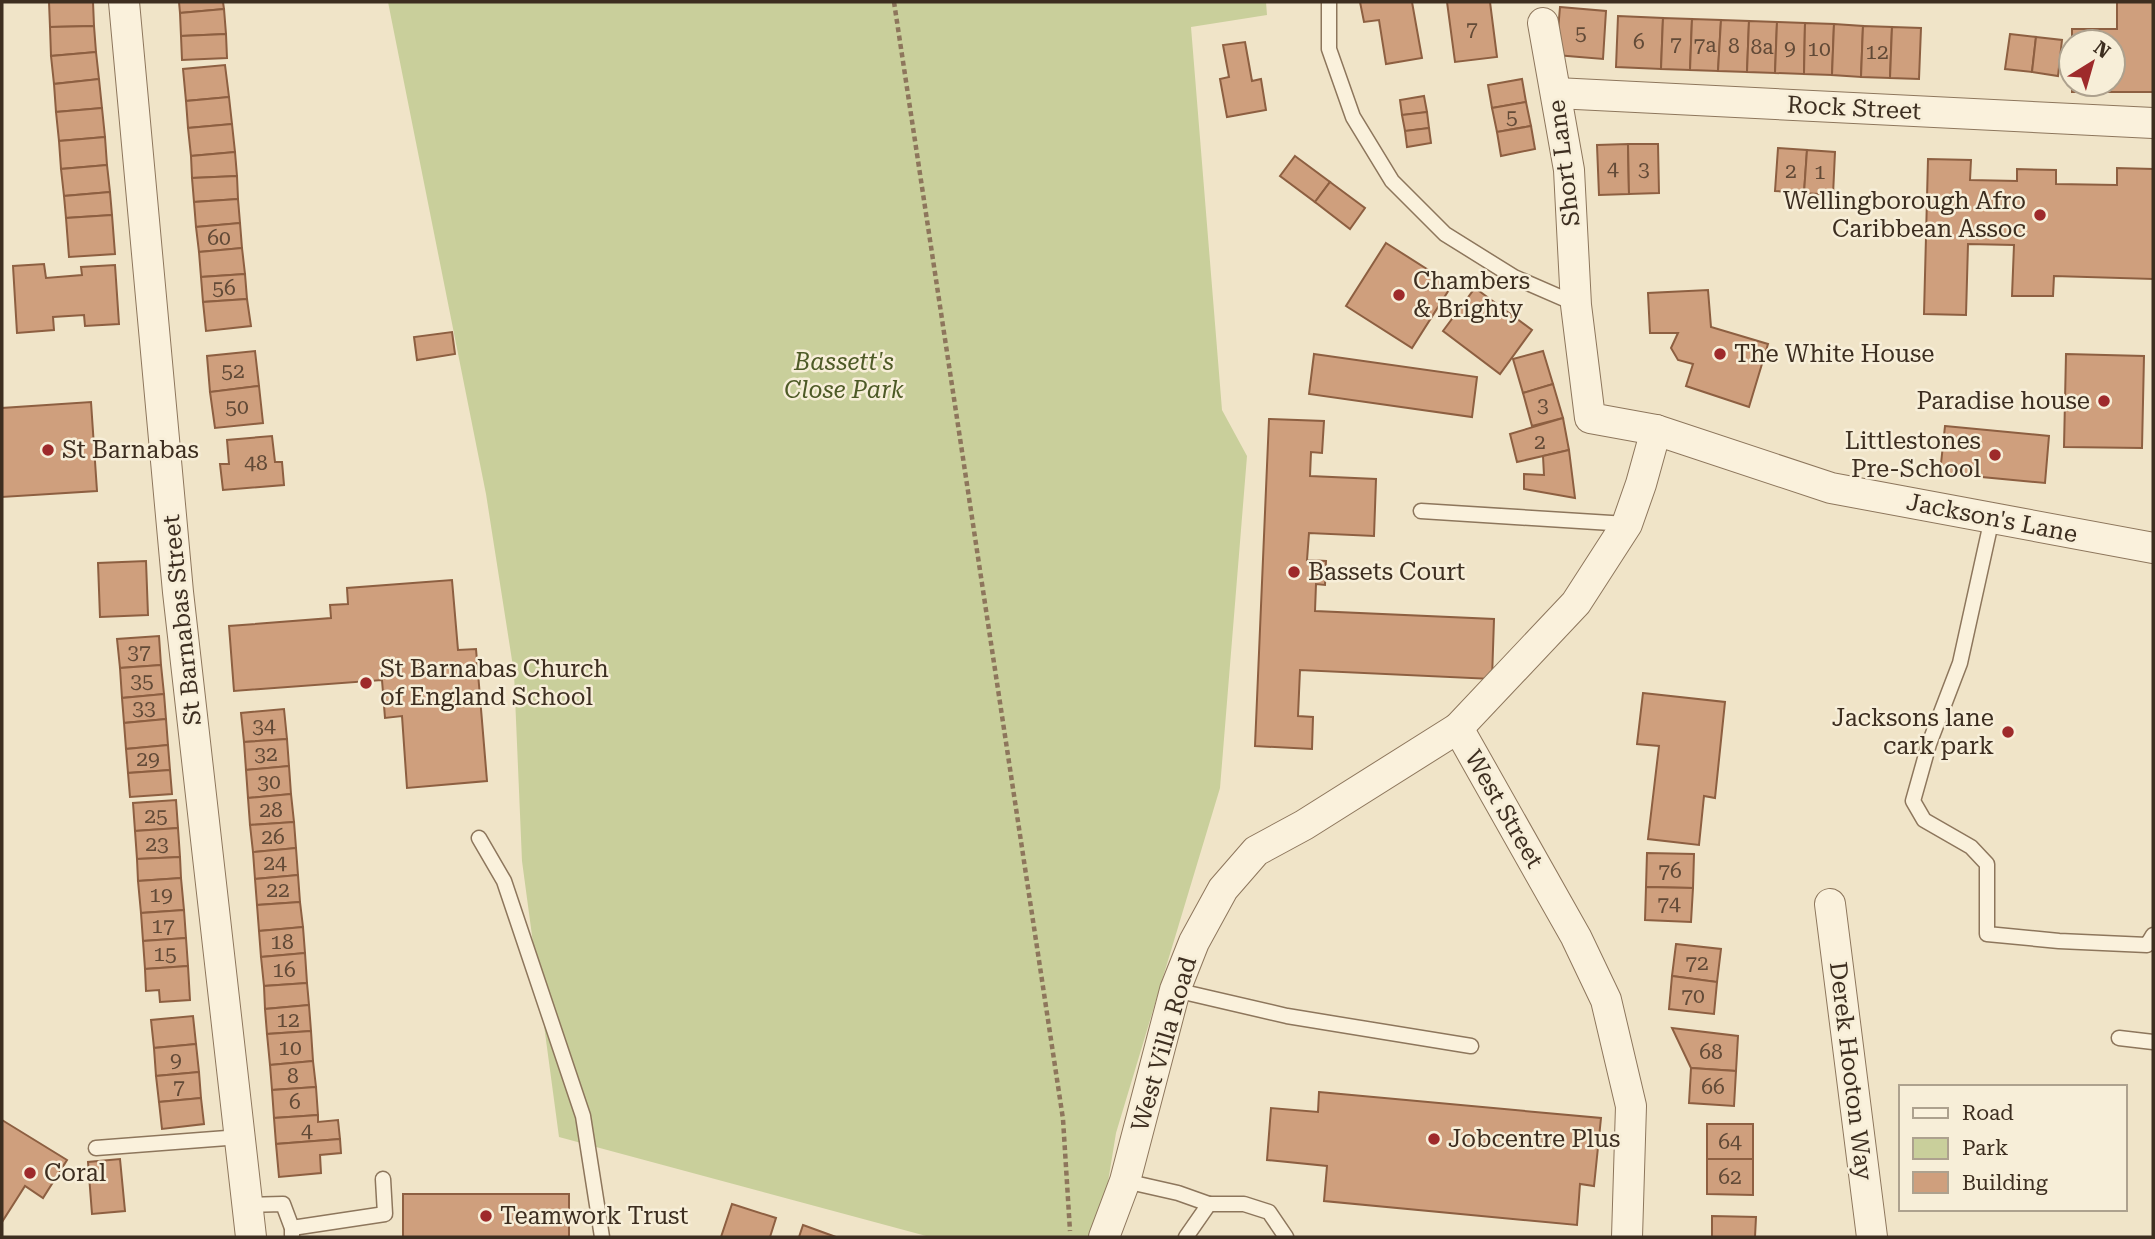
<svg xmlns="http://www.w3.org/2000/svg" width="2155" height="1239" font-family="'Roboto Serif',serif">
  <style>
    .green { fill: #c9cf9b }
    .building { fill: #cf9f7d; stroke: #8d5f41; stroke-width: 2 }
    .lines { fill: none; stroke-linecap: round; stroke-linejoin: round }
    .lane-casing { stroke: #8d765c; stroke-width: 17 }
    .street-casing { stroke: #8d765c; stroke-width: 32 }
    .path { stroke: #8d765c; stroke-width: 4.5; stroke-dasharray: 5 3.5; stroke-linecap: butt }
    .lane { stroke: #faf1dc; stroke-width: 14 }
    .street { stroke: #faf1dc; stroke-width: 30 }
    .poi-dot { fill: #9e2a2b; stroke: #f7eed8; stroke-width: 2.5 }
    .labels { text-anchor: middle; stroke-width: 5; stroke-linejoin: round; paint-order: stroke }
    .number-label { font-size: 21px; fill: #624a37 }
    .street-label { font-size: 24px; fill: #3d2e20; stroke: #f7eed8 }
    .poi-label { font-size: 24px; fill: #3d2e20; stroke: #f7eed8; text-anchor: start }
    .park-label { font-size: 24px; font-style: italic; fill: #4d5a26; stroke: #f7eed8 }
  </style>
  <rect width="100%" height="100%" fill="#f0e4c8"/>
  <!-- green -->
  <polygon class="green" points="388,2 1266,2 1267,15 1191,27 1222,410 1247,456 1220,788 1116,1133 1099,1237 930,1237 559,1137 522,861 514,673 486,494"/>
  <!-- building -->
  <g class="building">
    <polygon points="49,2 93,2 94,26 50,27"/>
    <polygon points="179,2 223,2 224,9 180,13"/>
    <polygon points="1360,2 1412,2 1422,58 1386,64 1379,20 1364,22"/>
    <polygon points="1447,2 1490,2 1497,57 1455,62"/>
    <polygon points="2117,2 2153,2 2153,92 2072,92 2072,84 2113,84 2113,42 2072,42 2072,29 2117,29"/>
    <polygon points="1560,7 1606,11 1603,59 1556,55"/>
    <polygon points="224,9 226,34 181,36 180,13"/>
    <polygon points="1618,16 1663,18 1661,69 1616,67"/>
    <polygon points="1663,18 1692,19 1690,70 1661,69"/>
    <polygon points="1692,19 1721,20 1718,71 1690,70"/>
    <polygon points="1721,20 1749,21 1747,72 1718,71"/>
    <polygon points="1749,21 1777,22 1775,73 1747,72"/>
    <polygon points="1777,22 1805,23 1804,74 1775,73"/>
    <polygon points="1805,23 1834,24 1832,75 1804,74"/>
    <polygon points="1834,24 1863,26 1861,77 1832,75"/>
    <polygon points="94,26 96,52 51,56 50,27"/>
    <polygon points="1863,26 1892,27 1890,78 1861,77"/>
    <polygon points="1892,27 1921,28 1919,79 1890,78"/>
    <polygon points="226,34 227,58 182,60 181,36"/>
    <polygon points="2010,34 2036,37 2032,72 2005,69"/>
    <polygon points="2036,37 2062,40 2058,76 2032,72"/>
    <polygon points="1245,42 1252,81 1261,79 1266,110 1227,117 1220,79 1229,77 1223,45"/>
    <polygon points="96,52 99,79 54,84 51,56"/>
    <polygon points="225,65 229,97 186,101 183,69"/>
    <polygon points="99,79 102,108 56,112 54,84"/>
    <polygon points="1522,79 1526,102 1492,108 1488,85"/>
    <polygon points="1424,96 1427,112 1402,115 1400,100"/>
    <polygon points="229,97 232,124 188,128 186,101"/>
    <polygon points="1526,102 1531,126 1497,132 1492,108"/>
    <polygon points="102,108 105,137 59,141 56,112"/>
    <polygon points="1427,112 1429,128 1405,131 1402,115"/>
    <polygon points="232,124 235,152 191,156 188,128"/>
    <polygon points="1531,126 1535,149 1501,156 1497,132"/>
    <polygon points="1429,128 1431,143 1407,147 1405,131"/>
    <polygon points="105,137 107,165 61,169 59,141"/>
    <polygon points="1628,144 1629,194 1599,195 1597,145"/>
    <polygon points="1628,144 1658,144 1659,193 1629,194"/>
    <polygon points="1778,148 1807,150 1804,193 1775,191"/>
    <polygon points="1807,150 1835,152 1833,195 1804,193"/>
    <polygon points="235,152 237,176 192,178 191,156"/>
    <polygon points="1295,156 1330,182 1315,202 1280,176"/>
    <polygon points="1928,159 1971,160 1970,180 2017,181 2017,169 2056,170 2056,184 2117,185 2117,168 2153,169 2153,279 2054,276 2053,296 2012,296 2014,245 1968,244 1966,315 1924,314"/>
    <polygon points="107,165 110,192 64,196 61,169"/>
    <polygon points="237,176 238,199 194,202 192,178"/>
    <polygon points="1330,182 1365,208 1350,229 1315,202"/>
    <polygon points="110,192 112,215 66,218 64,196"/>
    <polygon points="238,199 240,223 196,227 194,202"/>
    <polygon points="112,215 115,254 69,257 66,218"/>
    <polygon points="240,223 242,248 199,252 196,227"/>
    <polygon points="1386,243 1452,285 1412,348 1346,306"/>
    <polygon points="242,248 245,274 201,277 199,252"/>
    <polygon points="44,264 46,278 82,275 81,267 115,265 119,324 85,326 84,315 53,317 54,330 17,333 13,266"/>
    <polygon points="245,274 247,299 203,302 201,277"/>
    <polygon points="1475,288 1532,330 1500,374 1443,331"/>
    <polygon points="1708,290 1711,327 1768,344 1749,407 1686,386 1693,364 1678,360 1671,348 1678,333 1650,333 1648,293"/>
    <polygon points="247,299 251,326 206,331 203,302"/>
    <polygon points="452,332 455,354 417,360 414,337"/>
    <polygon points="255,351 259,386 210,392 207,356"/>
    <polygon points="1543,351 1553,384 1523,393 1513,359"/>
    <polygon points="1314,354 1477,377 1472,417 1309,394"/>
    <polygon points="2066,354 2144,356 2142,448 2064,447"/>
    <polygon points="1553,384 1563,418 1532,426 1523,393"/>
    <polygon points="259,386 263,423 215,428 210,392"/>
    <polygon points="91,402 97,491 2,497 2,408"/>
    <polygon points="1563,418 1569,450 1517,462 1510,434"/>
    <polygon points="1269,419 1324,421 1322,453 1311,452 1310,476 1376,479 1374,536 1309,533 1307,560 1326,561 1325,585 1316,584 1315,611 1494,619 1492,679 1300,670 1298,716 1313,717 1312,749 1255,746"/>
    <polygon points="1945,426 2049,436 2045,483 1940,473"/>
    <polygon points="272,436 275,462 282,462 284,485 223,490 220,464 229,464 227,440"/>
    <polygon points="1569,450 1575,498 1524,489 1524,474 1544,475 1543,456"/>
    <polygon points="146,561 148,615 100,617 98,563"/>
    <polygon points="452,580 458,650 476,649 487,781 407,788 402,716 385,718 382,680 234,691 229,626 331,618 330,605 348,604 347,588"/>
    <polygon points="159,636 161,665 120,668 117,639"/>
    <polygon points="161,665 164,694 122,698 120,668"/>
    <polygon points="1643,693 1725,702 1715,798 1704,796 1699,845 1648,839 1659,746 1637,744"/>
    <polygon points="164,694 166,719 124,723 122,698"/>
    <polygon points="284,709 287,739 244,742 241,713"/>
    <polygon points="166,719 168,745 126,749 124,723"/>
    <polygon points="287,739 289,766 246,770 244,742"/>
    <polygon points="168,745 170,770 128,773 126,749"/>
    <polygon points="289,766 291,794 248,798 246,770"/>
    <polygon points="170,770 172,794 130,797 128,773"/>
    <polygon points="291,794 294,822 250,825 248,798"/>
    <polygon points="176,800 178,828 135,831 133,803"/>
    <polygon points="294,822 296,848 253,852 250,825"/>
    <polygon points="178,828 180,857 137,859 135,831"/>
    <polygon points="296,848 298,875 255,879 253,852"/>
    <polygon points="1647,853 1694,854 1693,888 1646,887"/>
    <polygon points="180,857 181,878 138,881 137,859"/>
    <polygon points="298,875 300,902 257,905 255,879"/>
    <polygon points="181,878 184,910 141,913 138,881"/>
    <polygon points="1646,887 1693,888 1691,922 1645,920"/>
    <polygon points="300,902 303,927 259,931 257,905"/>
    <polygon points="184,910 186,938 143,941 141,913"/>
    <polygon points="303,927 305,953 261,957 259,931"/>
    <polygon points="186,938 188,966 145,969 143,941"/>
    <polygon points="1676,944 1721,949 1717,982 1672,976"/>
    <polygon points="305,953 307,983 264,986 261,957"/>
    <polygon points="188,966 190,1000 160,1002 159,990 146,991 145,969"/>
    <polygon points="1672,976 1717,982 1714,1014 1669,1009"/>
    <polygon points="307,983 309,1005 265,1009 264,986"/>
    <polygon points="309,1005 311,1031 267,1034 265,1009"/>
    <polygon points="193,1016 196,1044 154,1048 151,1020"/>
    <polygon points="1672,1028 1738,1036 1736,1071 1691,1068"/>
    <polygon points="311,1031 313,1061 270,1065 267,1034"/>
    <polygon points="196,1044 199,1072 156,1076 154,1048"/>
    <polygon points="313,1061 316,1087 272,1090 270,1065"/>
    <polygon points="1691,1068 1736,1071 1734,1106 1689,1103"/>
    <polygon points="199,1072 201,1098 159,1102 156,1076"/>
    <polygon points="316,1087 318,1115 274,1118 272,1090"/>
    <polygon points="1319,1092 1601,1118 1594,1186 1580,1184 1577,1225 1324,1201 1327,1166 1267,1160 1271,1108 1318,1112"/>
    <polygon points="201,1098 204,1124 162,1129 159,1102"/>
    <polygon points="318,1115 318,1122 338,1120 340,1139 276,1144 274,1118"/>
    <polygon points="2,1120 67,1160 43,1198 25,1186 2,1222"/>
    <rect x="1707" y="1124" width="46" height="35"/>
    <polygon points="340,1139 341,1153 320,1155 321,1173 279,1177 276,1144"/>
    <polygon points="120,1159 125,1211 92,1214 88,1162"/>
    <polygon points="1707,1159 1753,1159 1753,1195 1707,1194"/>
    <rect x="403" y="1194" width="166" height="43"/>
    <polygon points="732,1204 776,1218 770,1237 721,1237"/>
    <polygon points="1712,1216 1756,1217 1755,1237 1712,1237"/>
    <polygon points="803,1225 836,1237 799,1237"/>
  </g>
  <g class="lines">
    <defs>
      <g id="lane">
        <polyline points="1329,2 1329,49 1353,117 1392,181 1445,234 1514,277 1576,304"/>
        <polyline points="1421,511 1627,524"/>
        <polyline points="1992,518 1960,663 1929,744 1913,801 1924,820 1971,847 1987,864 1987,934 2059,941 2147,945 2153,935"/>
        <polyline points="479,838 504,881 583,1116 602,1237"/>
        <polyline points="1175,990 1287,1016 1471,1046"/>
        <polyline points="2119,1038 2153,1042"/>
        <polyline points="96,1148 240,1137"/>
        <polyline points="1125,1181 1178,1193 1209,1204 1186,1237"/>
        <polyline points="1209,1204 1244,1204 1269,1212 1286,1237"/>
        <polyline points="247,1205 283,1204 292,1228 292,1235"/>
        <polyline points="292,1228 385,1214 383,1179"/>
      </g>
      <g id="street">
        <polyline points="124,2 178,592 251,1237"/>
        <polyline points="1543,23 1569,170 1576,305 1590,418 1656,430 1831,488 2153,548"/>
        <polyline points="1556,93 2153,123"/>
        <polyline points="1458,728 1576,937 1606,1000 1631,1106 1627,1237"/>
        <polyline points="1830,904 1872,1237"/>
        <polyline points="1104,1237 1125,1181 1175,990 1194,942 1223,889 1256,851 1304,825 1458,728 1576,603 1627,524 1641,484 1656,430"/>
      </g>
    </defs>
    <!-- lane casing -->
    <use href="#lane" class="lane-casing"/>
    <!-- street casing -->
    <use href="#street" class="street-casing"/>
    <!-- path -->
    <polyline class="path" points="894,2 1063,1119 1070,1231"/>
    <!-- lane -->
    <use href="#lane" class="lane"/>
    <!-- street -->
    <use href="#street" class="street"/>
  </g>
  <!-- markers -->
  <g class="poi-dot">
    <circle cx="2040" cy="215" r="7"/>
    <circle cx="1399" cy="295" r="7"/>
    <circle cx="1720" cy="354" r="7"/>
    <circle cx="2104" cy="401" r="7"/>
    <circle cx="48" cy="450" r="7"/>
    <circle cx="1995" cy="455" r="7"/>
    <circle cx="1294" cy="572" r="7"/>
    <circle cx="366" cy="683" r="7"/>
    <circle cx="2008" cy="732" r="7"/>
    <circle cx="1434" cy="1139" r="7"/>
    <circle cx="30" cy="1173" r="7"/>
    <circle cx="486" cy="1216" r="7"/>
  </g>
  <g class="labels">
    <!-- number labels -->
    <g class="number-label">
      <text x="1472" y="36">7</text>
      <text x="1581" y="40">5</text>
      <text x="1639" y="49">6</text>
      <text x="1676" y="51">7</text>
      <text x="1705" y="52">7a</text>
      <text x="1734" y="53">8</text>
      <text x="1762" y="54">8a</text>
      <text x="1790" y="55">9</text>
      <text x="1819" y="56">10</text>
      <text x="1877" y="59">12</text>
      <text x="1512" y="124">5</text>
      <text x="1613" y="176">4</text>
      <text x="1644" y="176">3</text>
      <text x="1791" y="178">2</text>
      <text x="1820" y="179">1</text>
      <text x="219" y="245">60</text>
      <text x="224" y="295">56</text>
      <text x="233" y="378">52</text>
      <text x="1543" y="412">3</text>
      <text x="237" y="414">50</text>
      <text x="1540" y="449">2</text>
      <text x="256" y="470">48</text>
      <text x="139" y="659">37</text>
      <text x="142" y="688">35</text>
      <text x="144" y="715">33</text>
      <text x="264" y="733">34</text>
      <text x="266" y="761">32</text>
      <text x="148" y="766">29</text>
      <text x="269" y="789">30</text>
      <text x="271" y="817">28</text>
      <text x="156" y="823">25</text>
      <text x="273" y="844">26</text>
      <text x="157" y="851">23</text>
      <text x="275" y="870">24</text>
      <text x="1670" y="878">76</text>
      <text x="278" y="897">22</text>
      <text x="161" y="902">19</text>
      <text x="1669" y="911">74</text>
      <text x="163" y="933">17</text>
      <text x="282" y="949">18</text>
      <text x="165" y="961">15</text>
      <text x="1697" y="970">72</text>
      <text x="284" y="977">16</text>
      <text x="1693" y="1003">70</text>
      <text x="288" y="1027">12</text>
      <text x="290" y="1055">10</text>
      <text x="1711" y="1059">68</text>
      <text x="176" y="1067">9</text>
      <text x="293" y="1083">8</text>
      <text x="179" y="1094">7</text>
      <text x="1713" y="1094">66</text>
      <text x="295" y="1109">6</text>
      <text x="307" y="1138">4</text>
      <text x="1730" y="1149">64</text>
      <text x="1730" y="1184">62</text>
    </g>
    <!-- street labels -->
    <g class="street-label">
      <text transform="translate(1854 108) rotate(3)" y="8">Rock Street</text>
      <text transform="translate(1564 163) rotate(-97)" y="8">Short Lane</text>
      <text transform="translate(1992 518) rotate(11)" y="8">Jackson's Lane</text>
      <text transform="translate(182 620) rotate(-96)" y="8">St Barnabas Street</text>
      <text transform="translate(1504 809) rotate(60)" y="8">West Street</text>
      <text transform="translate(1164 1044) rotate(-74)" y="8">West Villa Road</text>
      <text transform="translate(1851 1071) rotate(83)" y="8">Derek Hooton Way</text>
    </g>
    <!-- poi labels -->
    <g class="poi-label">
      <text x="2026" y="209" text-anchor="end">Wellingborough Afro<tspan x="2026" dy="28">Caribbean Assoc</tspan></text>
      <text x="1413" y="289">Chambers<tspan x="1413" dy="28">&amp; Brighty</tspan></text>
      <text x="1734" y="362">The White House</text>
      <text x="2090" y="409" text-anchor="end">Paradise house</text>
      <text x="1981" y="449" text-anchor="end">Littlestones<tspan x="1981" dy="28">Pre-School</tspan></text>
      <text x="62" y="458">St Barnabas</text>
      <text x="1308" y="580">Bassets Court</text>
      <text x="380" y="677">St Barnabas Church<tspan x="380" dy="28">of England School</tspan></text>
      <text x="1994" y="726" text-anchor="end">Jacksons lane<tspan x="1994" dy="28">cark park</tspan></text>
      <text x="1448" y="1147">Jobcentre Plus</text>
      <text x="44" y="1181">Coral</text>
      <text x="500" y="1224">Teamwork Trust</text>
    </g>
    <!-- park labels -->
    <g class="park-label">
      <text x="844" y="370">Bassett's<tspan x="844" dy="28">Close Park</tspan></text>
    </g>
  </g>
  <!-- border -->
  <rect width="2155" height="1239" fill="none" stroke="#3d2e20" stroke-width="7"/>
  <!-- legend -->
  <rect x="1899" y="1085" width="228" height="126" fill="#f7eed8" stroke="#ada18e" stroke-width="2"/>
  <rect x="1913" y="1108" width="35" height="10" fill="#faf1dc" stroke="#ada18e" stroke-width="2"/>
  <text x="1962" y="1120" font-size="21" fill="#3d2e20">Road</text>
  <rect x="1913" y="1138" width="35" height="21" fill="#c9cf9b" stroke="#ada18e" stroke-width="2"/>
  <text x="1962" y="1155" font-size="21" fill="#3d2e20">Park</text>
  <rect x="1913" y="1172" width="35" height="21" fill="#cf9f7d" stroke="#ada18e" stroke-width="2"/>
  <text x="1962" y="1190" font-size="21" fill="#3d2e20">Building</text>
  <!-- north arrow -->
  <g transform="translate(2092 63) rotate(37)"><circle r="33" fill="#f7eed8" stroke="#ada18e" stroke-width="2"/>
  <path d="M0-5L12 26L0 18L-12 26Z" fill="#9e2a2b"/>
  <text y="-10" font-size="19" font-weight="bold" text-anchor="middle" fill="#3d2e20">N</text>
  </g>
</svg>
